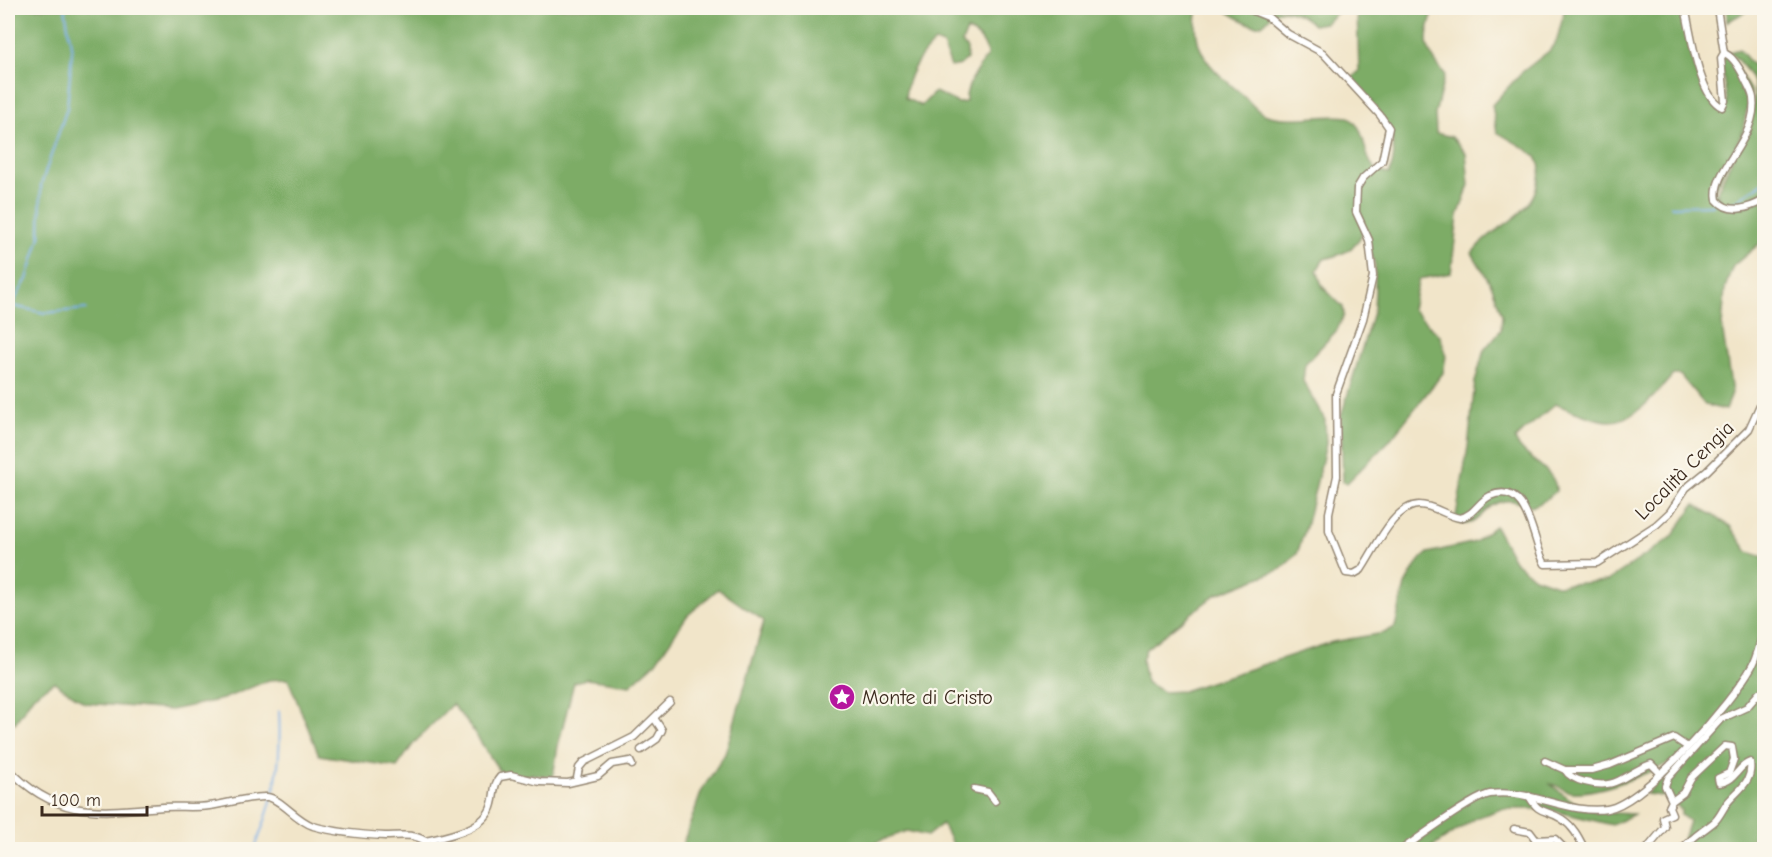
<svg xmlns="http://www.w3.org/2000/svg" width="1772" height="857" font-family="'Comic Neue',sans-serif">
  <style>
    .forest { fill: #7dac66; stroke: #5c6b42; stroke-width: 1.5; fill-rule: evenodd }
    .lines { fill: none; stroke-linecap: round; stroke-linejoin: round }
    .stream { stroke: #79aee6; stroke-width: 2 }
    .minor-casing { stroke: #968874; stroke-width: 9 }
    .minor { stroke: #fff; stroke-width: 6 }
    .labels { text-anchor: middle; stroke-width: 4.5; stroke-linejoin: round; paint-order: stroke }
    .street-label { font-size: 20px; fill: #3b2a1e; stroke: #fbf7ec }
    .poi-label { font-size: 20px; fill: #3b2a1e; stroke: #fbf7ec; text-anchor: start }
  </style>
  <rect width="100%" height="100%" fill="#fbf7ec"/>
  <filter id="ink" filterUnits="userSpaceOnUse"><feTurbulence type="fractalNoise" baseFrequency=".0167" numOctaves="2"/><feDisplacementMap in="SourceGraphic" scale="12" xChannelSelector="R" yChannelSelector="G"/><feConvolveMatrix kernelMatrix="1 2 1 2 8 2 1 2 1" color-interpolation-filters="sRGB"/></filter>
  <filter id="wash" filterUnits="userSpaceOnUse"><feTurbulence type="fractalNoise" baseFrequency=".008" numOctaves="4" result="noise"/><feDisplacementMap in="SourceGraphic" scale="24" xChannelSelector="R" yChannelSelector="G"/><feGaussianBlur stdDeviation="1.35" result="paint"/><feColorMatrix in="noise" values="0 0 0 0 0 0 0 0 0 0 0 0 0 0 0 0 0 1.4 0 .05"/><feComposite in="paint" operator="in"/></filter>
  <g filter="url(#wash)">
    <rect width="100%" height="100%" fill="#f1e5c9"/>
    <!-- forest -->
    <g class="forest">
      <path d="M8,8H1198C1189,52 1212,69 1243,95C1249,101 1256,111 1264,114C1290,124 1323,113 1349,117C1352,120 1356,124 1359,128C1368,146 1363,170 1389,174C1406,137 1374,105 1352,78L1359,71L1357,11L1361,8H1435C1423,38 1423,49 1445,74L1435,114L1436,133L1452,137L1466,153L1469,185L1458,216L1451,273L1419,279L1412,309L1441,337L1446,356L1443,373L1389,441L1347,483L1343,482L1341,416L1374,309L1375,290V265L1363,229C1359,249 1342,255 1324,259L1317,270L1322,286L1343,307L1344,315L1337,330L1305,364L1303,381L1325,420L1326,444L1306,527L1297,554L1281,569L1215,595L1146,649L1142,660L1146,682L1163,692L1183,691L1332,642L1384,633L1395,627L1405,585L1418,562L1428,553L1475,542L1495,526L1514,561L1534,577L1557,585L1607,581L1672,537L1695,504L1730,526L1748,552L1764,557V830L1736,849H1680L1689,821L1681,815V810L1670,797L1646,794L1691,750C1666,767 1601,795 1571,792C1563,791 1557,784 1550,784L1574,802L1597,812L1634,814L1612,825L1546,809H1501L1476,818L1429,849H955L942,824L927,836L907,831L858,849H681L702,790L725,754L764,621L718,589L687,616L655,663L630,685L586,679L574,682L558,746L553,777L531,774L518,778L501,773L470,726L452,704L414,743L397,767L319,755L288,679L269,680L223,699L171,710L85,703L54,682L33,696L15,723L8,719ZM967,30C978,35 987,44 987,57C978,66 964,90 966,102L958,103L935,92L921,106L905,98C907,75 918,57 935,42L943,45L951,67L960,65L967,59V49L962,43Z"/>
      <path d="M1221,8H1343L1325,23L1313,25C1306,17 1286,5 1274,13C1268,17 1266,27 1255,25C1245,24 1230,13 1221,8Z"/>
      <path d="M1565,8H1682C1687,41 1694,84 1719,109L1725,107L1727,101L1721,62L1728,53L1751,92L1742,132L1714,191L1726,209L1764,201V240L1733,266L1725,288L1722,326L1732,393L1726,410L1705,405L1680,375H1673C1658,392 1635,422 1609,421C1592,420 1571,410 1555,404L1515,439C1522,459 1557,468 1556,491C1524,521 1528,495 1500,502C1481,507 1479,531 1455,522L1468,447L1475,382L1484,350L1501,330L1502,315L1492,286L1472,253C1495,223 1530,221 1539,179C1540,171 1541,164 1536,157C1531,150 1506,138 1497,132L1492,105L1521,73L1549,51L1557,40Z"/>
      <polygon points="1727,8 1752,8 1727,22"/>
      <path d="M1739,49L1764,78V198L1743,207L1722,204L1717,192C1727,168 1759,110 1754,86C1751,73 1738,60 1729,52Z"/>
    </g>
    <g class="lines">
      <!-- stream -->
      <g class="stream">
        <polyline points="1729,205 1764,182"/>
        <polyline points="1671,206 1713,205"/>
        <polyline points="8,305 45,313 86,309"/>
        <polyline points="8,311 27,279 40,237 41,185 67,108 72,52 65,8"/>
        <path d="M254,850C275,797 282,768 279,711"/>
      </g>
    </g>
  </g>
  <g filter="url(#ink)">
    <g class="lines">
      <defs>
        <g id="minor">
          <path d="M1246,8L1268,17L1288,34L1323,53L1380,115L1389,128L1382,161L1363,178L1357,188L1356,212L1369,240L1373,276L1363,319L1336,394L1337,476L1329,513V531L1346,573L1354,574L1361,570C1374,552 1393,505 1419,505C1434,505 1446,516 1460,518C1474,515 1478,502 1490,496C1530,479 1532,543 1545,564L1597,563L1656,525L1670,512L1686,488L1707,471L1749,429L1764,396"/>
          <path d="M1685,8C1691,31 1698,96 1722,107L1725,101L1721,58L1724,53L1717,8"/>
          <path d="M1724,53C1733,56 1740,69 1744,77C1747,84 1752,91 1753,98C1759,139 1710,170 1717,200C1729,215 1750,208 1764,200"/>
          <polyline points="641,750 657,739 662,730 654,718"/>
          <polyline points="1545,761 1565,770"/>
          <path d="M8,768C56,820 100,812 163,807C178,806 194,808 209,806C227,804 249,796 267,797C280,798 297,821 313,826C335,832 363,835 385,836C399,836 413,833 425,841"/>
          <path d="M1661,774L1651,764C1623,773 1620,791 1585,782C1577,780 1569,777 1565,770H1592L1610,765L1674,738L1686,746"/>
          <polyline points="577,778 579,768 584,762 634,737 670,702"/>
          <polyline points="974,789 988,792 995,801"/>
          <path d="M1529,796C1540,816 1545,808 1562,819C1574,827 1579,838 1585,850"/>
          <path d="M1672,801L1683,793L1691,778L1725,746L1732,747L1734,759L1729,773L1718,778L1719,783C1736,782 1737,766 1750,762C1753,782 1739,789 1728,802C1723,808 1720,817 1714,822C1703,831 1691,838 1681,850"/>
          <polyline points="1514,829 1530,832 1536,840"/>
          <path d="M425,841C447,836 486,830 492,804C495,794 493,784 500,777L511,775L540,782L568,783L598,776L612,764L630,761L632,765"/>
          <path d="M1401,850C1418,838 1473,797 1490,794C1530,788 1568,815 1607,809C1645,803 1733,701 1752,666C1758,654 1761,640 1764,627"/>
          <polyline points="1543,850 1536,840 1555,839 1566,850"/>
          <polyline points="1646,850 1665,827 1663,818 1672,814 1669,807 1672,801 1665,786 1668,778 1721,719 1747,707 1759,693"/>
        </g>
      </defs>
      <!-- minor casing -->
      <use href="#minor" class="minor-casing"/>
      <!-- minor -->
      <use href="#minor" class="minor"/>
    </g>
  </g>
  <!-- icons -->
  <defs>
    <symbol id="sight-disc" viewBox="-11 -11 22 22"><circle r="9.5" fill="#b5179e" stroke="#fbf7ec"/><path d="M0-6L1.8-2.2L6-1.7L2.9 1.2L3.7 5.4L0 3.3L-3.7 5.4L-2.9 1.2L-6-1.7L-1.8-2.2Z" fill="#fff"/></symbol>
  </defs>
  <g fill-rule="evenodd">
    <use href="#sight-disc" x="827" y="682" width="30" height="30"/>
  </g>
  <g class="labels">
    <!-- street labels -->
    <g class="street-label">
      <text transform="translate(1684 470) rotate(-45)" y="7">Località Cengia</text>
    </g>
    <!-- poi labels -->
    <g class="poi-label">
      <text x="862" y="704">Monte di Cristo</text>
    </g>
  </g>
  <!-- margin -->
  <rect width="1772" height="857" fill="none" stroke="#fbf7ec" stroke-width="30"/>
  <!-- scale -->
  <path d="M42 806v9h105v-9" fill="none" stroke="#3b2a1e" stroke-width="3"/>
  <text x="51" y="806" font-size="18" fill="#3b2a1e" stroke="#fbf7ec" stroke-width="4.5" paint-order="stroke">100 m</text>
</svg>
